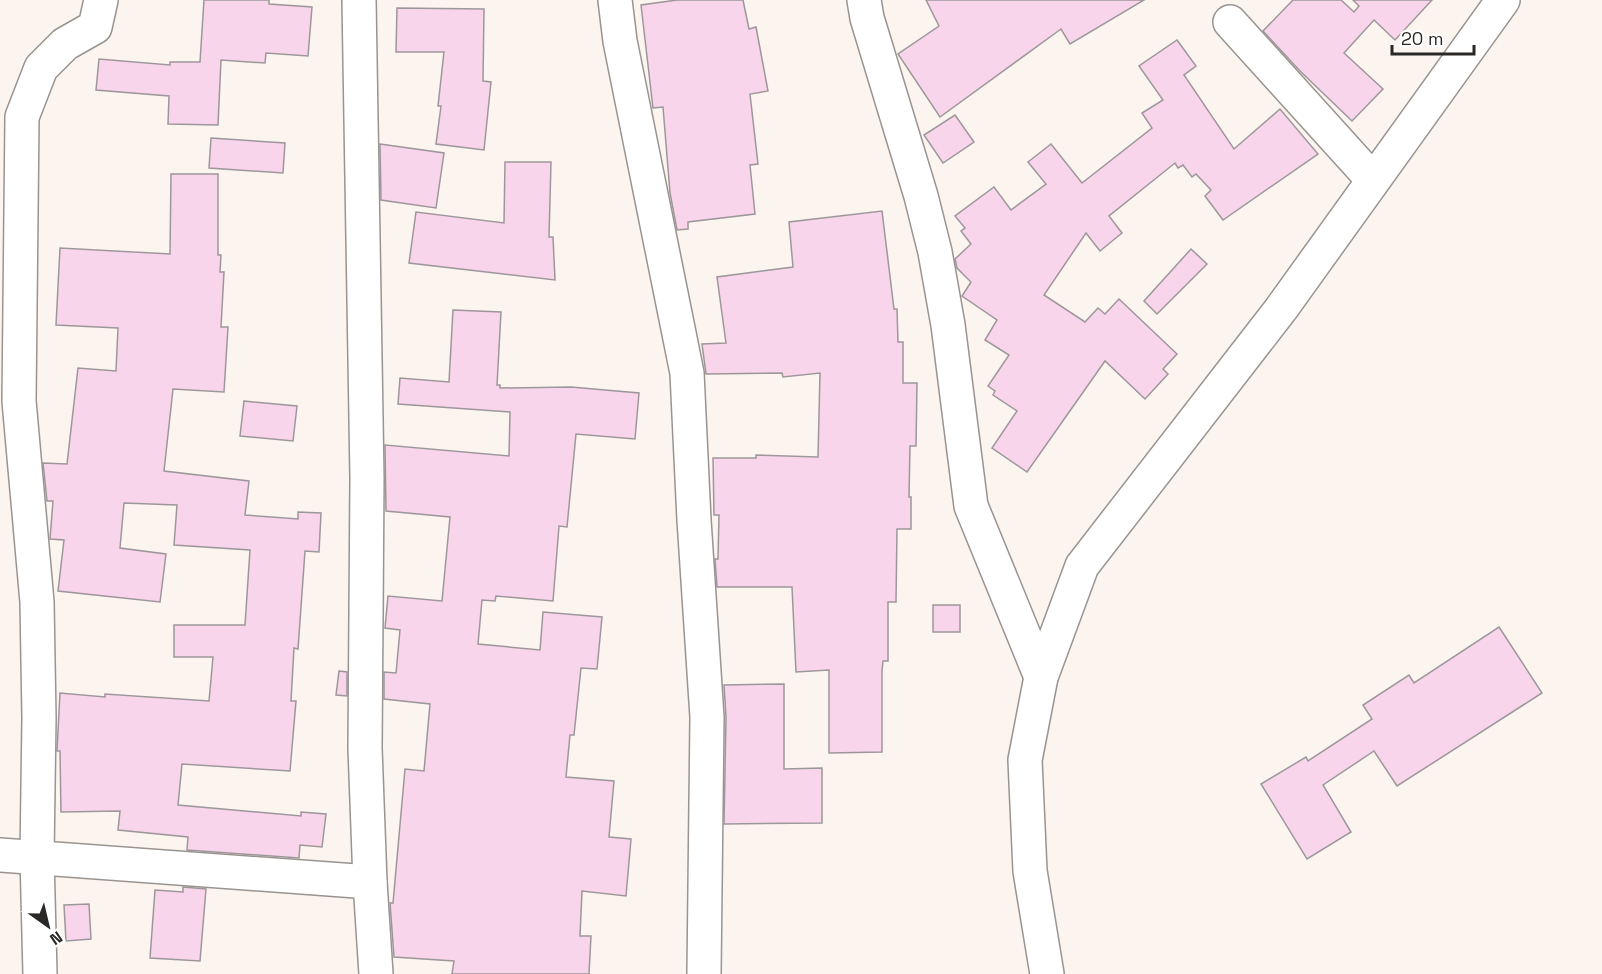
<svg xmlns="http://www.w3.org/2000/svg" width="1602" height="974" font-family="'Space Grotesk',sans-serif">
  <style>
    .building { fill: #f9d5eb; stroke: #9d979b; stroke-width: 1.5 }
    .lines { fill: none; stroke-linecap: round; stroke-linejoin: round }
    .minor-casing { stroke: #9a9490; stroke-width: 36 }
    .minor { stroke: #fff; stroke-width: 33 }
  </style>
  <rect width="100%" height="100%" fill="#fbf4ef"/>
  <!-- building -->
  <g class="building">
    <polygon points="204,0 269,0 269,4 312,7 308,56 266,53 265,63 221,60 218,125 168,124 169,96 96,90 99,59 170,65 170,62 200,62"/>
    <polygon points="677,0 743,0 749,29 756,27 768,91 750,94 758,164 750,165 755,214 688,222 688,229 677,230 670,193 663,107 653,108 641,5"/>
    <polygon points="926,0 1144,0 1070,44 1061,29 940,117 898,54 939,26"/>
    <polygon points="1293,0 1341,0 1354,12 1359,6 1353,0 1432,0 1395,40 1374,20 1344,53 1383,89 1352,121 1300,71 1263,31"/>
    <polygon points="397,8 484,9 483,81 491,82 484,150 436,144 441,106 438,106 444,52 396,52"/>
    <polygon points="1177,40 1196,66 1184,75 1234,149 1280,109 1318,154 1223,220 1205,196 1211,190 1196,174 1192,177 1183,165 1178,168 1175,163 1109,216 1122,233 1100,251 1086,233 1044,295 1085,322 1098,308 1105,314 1119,299 1177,354 1163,369 1168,374 1145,399 1105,361 1027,472 992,448 1017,411 993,395 995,391 988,386 1009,355 985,340 997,320 962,296 971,282 957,268 955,259 971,244 961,231 965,228 955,216 994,187 1011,210 1046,184 1028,162 1051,144 1082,183 1152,128 1142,113 1163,100 1139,66"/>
    <polygon points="955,115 974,142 943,163 924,135"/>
    <polygon points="211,138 285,143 283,173 209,168"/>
    <polygon points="380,144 444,153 436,208 381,200"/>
    <polygon points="505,162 551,162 549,237 553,237 555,280 409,263 416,212 504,223"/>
    <polygon points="171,174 218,174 218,255 221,255 220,272 224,272 221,327 228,327 224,392 173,389 164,471 249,481 245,515 298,519 298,512 321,513 319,552 305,551 298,649 294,648 291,701 296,701 290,771 182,764 178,805 301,816 301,812 326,814 322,847 300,845 299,858 187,850 188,837 118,830 120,811 61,812 60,751 57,751 60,693 105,697 105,694 209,701 213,657 174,657 174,625 245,625 250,550 174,545 177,505 124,503 120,548 166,554 160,602 58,591 64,540 50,539 53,501 47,501 43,463 67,464 78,368 116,371 118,328 56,325 60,248 170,254"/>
    <polygon points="882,211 894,309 897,309 898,342 903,342 903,383 917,383 916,446 910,446 909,497 911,497 911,529 897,529 896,602 888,602 888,661 883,661 882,671 882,752 829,753 829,670 796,672 792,587 717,587 715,559 718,559 719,515 714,515 713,458 756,458 756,455 818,457 820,373 783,377 782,373 706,374 702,344 726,343 717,277 793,267 789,222"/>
    <polygon points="1191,249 1207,264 1157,314 1144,301"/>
    <polygon points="453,310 501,312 497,385 500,385 500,388 571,387 639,393 635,439 576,434 567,527 559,526 553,601 496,596 495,601 482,600 478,644 540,650 543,612 602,617 597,669 581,668 574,735 570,735 566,777 614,781 609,837 631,839 626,896 582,891 580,936 591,936 589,974 452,974 454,961 394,957 390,903 393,903 405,769 424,771 430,704 384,699 384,672 396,673 400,630 385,628 388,596 442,601 450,517 386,511 385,445 509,456 510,412 398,404 400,378 449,382"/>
    <polygon points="244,401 297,406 293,441 240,436"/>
    <rect x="933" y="605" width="27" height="27"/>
    <polygon points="1499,627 1542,693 1397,786 1374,751 1323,785 1351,832 1307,859 1261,784 1306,757 1308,761 1372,719 1363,705 1409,675 1414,683"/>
    <polygon points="339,671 347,672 347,696 336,695"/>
    <polygon points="784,684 784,769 822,768 822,823 724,824 726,717 724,685"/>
    <polygon points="183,887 206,889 200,961 150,958 155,890 183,892"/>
    <polygon points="89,904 91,939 66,941 64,905"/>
  </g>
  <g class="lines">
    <defs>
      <g id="minor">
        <polyline points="359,0 367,478 365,748 370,882"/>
        <polyline points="615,0 620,41 687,373 694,520 707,717 704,974"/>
        <polyline points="864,0 867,18 921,196 935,252 948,325 971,506 1041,677"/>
        <polyline points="1230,22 1373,180"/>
        <polyline points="0,855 370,882 376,974"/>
        <polyline points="40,974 37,857 39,718 37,602 19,401 22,117 41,68 65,44 95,27 101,0"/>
        <polyline points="1047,974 1030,871 1025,760 1041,677 1082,566 1281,309 1503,0"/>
      </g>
    </defs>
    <!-- minor casing -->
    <use href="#minor" class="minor-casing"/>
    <!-- minor -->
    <use href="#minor" class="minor"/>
  </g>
  <!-- north arrow -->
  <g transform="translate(48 926) rotate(146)" stroke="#ffffff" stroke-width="4.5" paint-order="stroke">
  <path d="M0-4.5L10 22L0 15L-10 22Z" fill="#2a2826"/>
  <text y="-9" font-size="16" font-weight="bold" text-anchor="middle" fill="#2a2826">N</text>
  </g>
  <!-- scale -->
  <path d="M1392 45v9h82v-9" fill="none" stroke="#2a2826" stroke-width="3"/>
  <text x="1401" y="45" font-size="18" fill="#2a2826" stroke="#ffffff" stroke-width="4.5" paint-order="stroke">20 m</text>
</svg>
